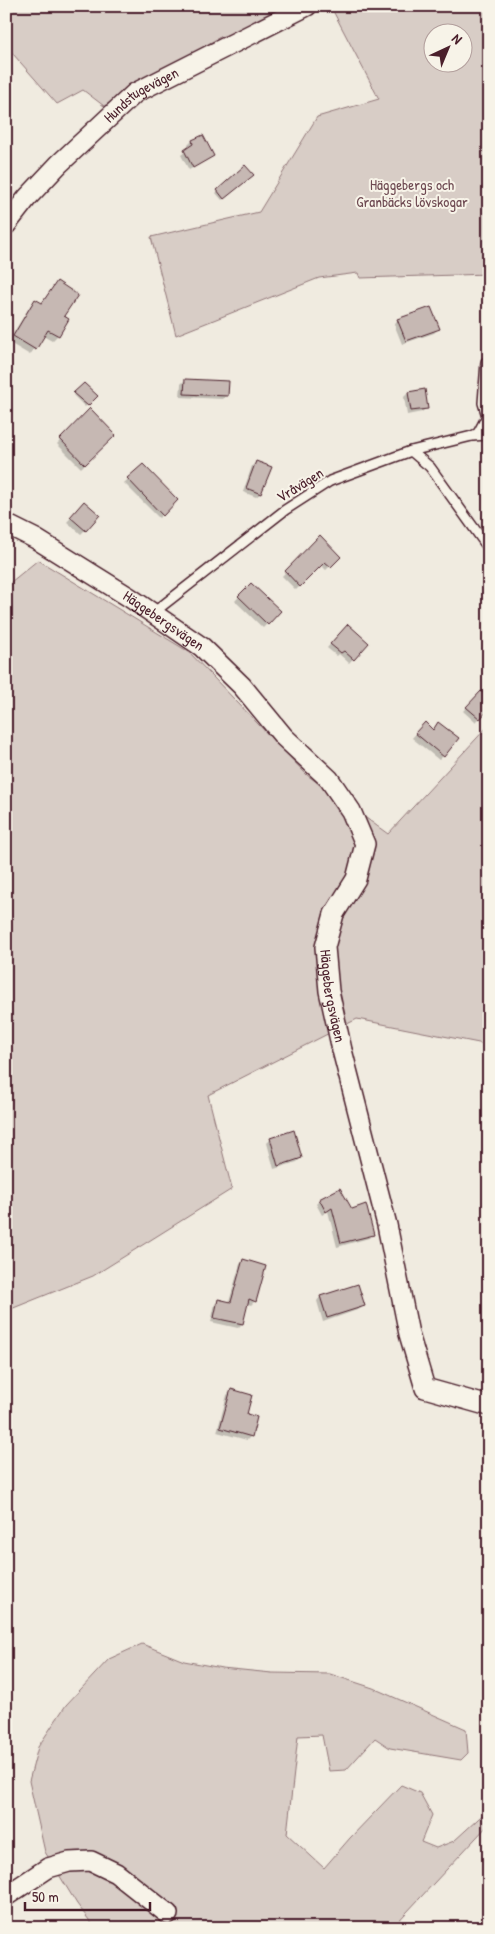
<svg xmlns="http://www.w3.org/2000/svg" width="495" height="1934" font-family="'Patrick Hand',sans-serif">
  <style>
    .green { fill: #d8cdc6; stroke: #917678; fill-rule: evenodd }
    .shadow { fill: #0003 }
    .building { fill: #c6b8b3; stroke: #4a1f2b }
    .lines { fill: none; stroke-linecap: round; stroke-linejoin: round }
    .lane-casing { stroke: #4a1f2b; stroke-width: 12 }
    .street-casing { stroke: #4a1f2b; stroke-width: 22 }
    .lane { stroke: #f7f3e8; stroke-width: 9 }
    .street { stroke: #f7f3e8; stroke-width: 19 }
    .labels { text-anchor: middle; stroke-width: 4; stroke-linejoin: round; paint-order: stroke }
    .street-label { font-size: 15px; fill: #4a1f2b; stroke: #f7f3e8 }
    .park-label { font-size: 15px; fill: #6e4a52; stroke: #f7f3e8 }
  </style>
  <rect width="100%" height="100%" fill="#f0ebe0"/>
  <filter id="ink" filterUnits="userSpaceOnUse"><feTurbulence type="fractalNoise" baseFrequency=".02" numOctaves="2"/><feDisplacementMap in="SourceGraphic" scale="10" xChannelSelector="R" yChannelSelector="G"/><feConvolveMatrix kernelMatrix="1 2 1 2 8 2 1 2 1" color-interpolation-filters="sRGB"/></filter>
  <g filter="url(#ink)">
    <!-- green -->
    <g class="green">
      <path d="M6,6H489V274L360,278L358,273L319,278L176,335L151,237L259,212L317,117L379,99L331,7L220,37L104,106L83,90L57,104L6,46ZM432,32H462V62H432Z"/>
      <polygon points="38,560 189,652 307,775 388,834 489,725 489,1045 357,1019 208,1095 232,1189 93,1276 6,1311 6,586"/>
      <polygon points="142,1644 184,1661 222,1668 272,1673 330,1674 373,1688 466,1729 468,1753 461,1760 390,1748 375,1738 346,1770 329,1771 322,1735 298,1736 287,1834 324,1868 350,1838 401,1785 420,1793 432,1815 421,1842 436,1848 454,1841 489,1809 489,1824 392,1928 254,1928 251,1925 238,1928 95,1928 77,1904 45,1852 29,1781 38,1747 66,1705 109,1659"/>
    </g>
    <!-- shadow -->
    <g class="shadow">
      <polygon points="192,141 213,156 189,170 181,155 190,148 188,145"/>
      <polygon points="245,167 252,175 222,200 216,193"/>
      <polygon points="57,282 62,316 67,319 58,335 52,341 43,336 30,355 8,342 30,306 35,300 41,304"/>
      <polygon points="398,320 438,329 434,333 402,344 394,324"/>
      <polygon points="185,380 227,395 223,399 180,397 181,384"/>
      <polygon points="84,384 96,396 85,407 73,395"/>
      <polygon points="408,393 426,408 422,412 407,415 404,397"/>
      <polygon points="90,410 115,435 81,468 57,444"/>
      <polygon points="256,462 260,494 256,497 243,492 252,466"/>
      <polygon points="143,465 176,500 159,518 124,483"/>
      <polygon points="84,503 99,516 81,534 67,522"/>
      <polygon points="320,537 339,557 326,570 321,565 296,590 282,576"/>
      <polygon points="251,584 279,611 263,628 235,601"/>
      <polygon points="344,629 367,643 349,663 339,654 337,656 327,648"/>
      <polygon points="481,693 489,707 475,722 463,711"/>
      <polygon points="435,727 443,756 439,760 412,738 421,728 432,731"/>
      <polygon points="271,1139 301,1158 297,1162 274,1169 267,1143"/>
      <polygon points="320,1200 351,1210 373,1234 369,1238 337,1247 328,1211 322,1215 316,1204"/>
      <polygon points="244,1261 255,1301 251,1305 246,1303 242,1324 238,1328 211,1322 215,1304 219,1300 229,1302 240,1264"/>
      <polygon points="320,1297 364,1305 360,1309 323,1322 317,1301"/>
      <polygon points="231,1391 245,1415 251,1436 247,1440 217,1432 227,1395"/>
    </g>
    <!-- building -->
    <g class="building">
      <polygon points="203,135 214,156 193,168 184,150 193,144 192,140"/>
      <polygon points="245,165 254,175 224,199 217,190"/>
      <polygon points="57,281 78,295 64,316 69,319 59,336 48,330 36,350 13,336 35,299 42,303"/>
      <polygon points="431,307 440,329 406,341 397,319"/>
      <polygon points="185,379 229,381 228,396 184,394"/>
      <polygon points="84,383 98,396 88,406 73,393"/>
      <polygon points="425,389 428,409 411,411 408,392"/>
      <polygon points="90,408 116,435 85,465 60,439"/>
      <polygon points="256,461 272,467 261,494 246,488"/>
      <polygon points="143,464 178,500 163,516 127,478"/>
      <polygon points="84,501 100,515 86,531 70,517"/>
      <polygon points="320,535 341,557 331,567 325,562 300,587 285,571"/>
      <polygon points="251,583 281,611 268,625 238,596"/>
      <polygon points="348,624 369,643 354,660 344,651 341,653 330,644"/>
      <polygon points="481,691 489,698 489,709 480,719 466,707"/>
      <polygon points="425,722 433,730 438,722 459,738 444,757 415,733"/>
      <polygon points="294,1130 302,1158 278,1166 270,1138"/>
      <polygon points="340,1188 352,1209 366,1204 374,1235 341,1243 332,1208 326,1212 319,1199"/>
      <polygon points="243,1259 266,1266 256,1302 249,1299 243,1324 214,1318 218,1299 231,1302"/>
      <polygon points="358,1284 365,1306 327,1318 320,1296"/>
      <polygon points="231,1389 252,1395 247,1414 257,1417 252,1437 220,1428"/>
    </g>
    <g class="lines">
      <defs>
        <g id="lane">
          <polyline points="472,436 478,433 487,416 483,403 486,362"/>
          <polyline points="411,451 430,467 489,549"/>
          <polyline points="153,613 285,510 330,481 411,451 472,436 489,435"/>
        </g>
        <g id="street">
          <path id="s1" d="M6,225L27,198L59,164L135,93L307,6"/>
          <path id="s2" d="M6,524L36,539L129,597L202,647L242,686L284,737L329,779L351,811L365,844L356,879L334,914L325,947L329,991L342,1050L387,1225L409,1334L425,1388L489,1406"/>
          <polyline points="6,1896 48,1868 69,1862 91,1861 116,1873 168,1914"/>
        </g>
      </defs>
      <!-- lane casing -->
      <use href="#lane" class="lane-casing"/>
      <!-- street casing -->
      <use href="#street" class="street-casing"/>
      <!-- lane -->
      <use href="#lane" class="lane"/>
      <!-- street -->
      <use href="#street" class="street"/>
    </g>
  </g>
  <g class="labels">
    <!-- street labels -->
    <g class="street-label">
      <text dy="5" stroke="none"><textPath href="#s1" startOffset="189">Hundstugevägen</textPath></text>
      <text transform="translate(300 485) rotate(-32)" y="5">Vråvägen</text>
      <text dy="5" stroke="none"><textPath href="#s2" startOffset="185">Häggebergsvägen</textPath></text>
      <text dy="5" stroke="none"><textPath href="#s2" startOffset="651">Häggebergsvägen</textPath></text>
    </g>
    <!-- park labels -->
    <g class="park-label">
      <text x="412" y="190">Häggebergs och<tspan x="412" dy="17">Granbäcks lövskogar</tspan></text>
    </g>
  </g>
  <!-- margin -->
  <rect width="495" height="1934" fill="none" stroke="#f7f3e8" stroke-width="25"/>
  <rect x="12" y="12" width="470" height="1909" fill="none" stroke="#4a1f2b" stroke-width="2" filter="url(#ink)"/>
  <!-- north arrow -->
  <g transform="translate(448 48) rotate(44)"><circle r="24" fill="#f7f3e8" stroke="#b29e9c"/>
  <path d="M0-4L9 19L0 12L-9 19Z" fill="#4a1f2b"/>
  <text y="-8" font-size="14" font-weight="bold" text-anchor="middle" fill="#4a1f2b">N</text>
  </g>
  <!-- scale -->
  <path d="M25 1902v8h125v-8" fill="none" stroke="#4a1f2b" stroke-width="2.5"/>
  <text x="32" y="1902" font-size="15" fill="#4a1f2b" stroke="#f7f3e8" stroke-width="4" paint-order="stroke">50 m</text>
</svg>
